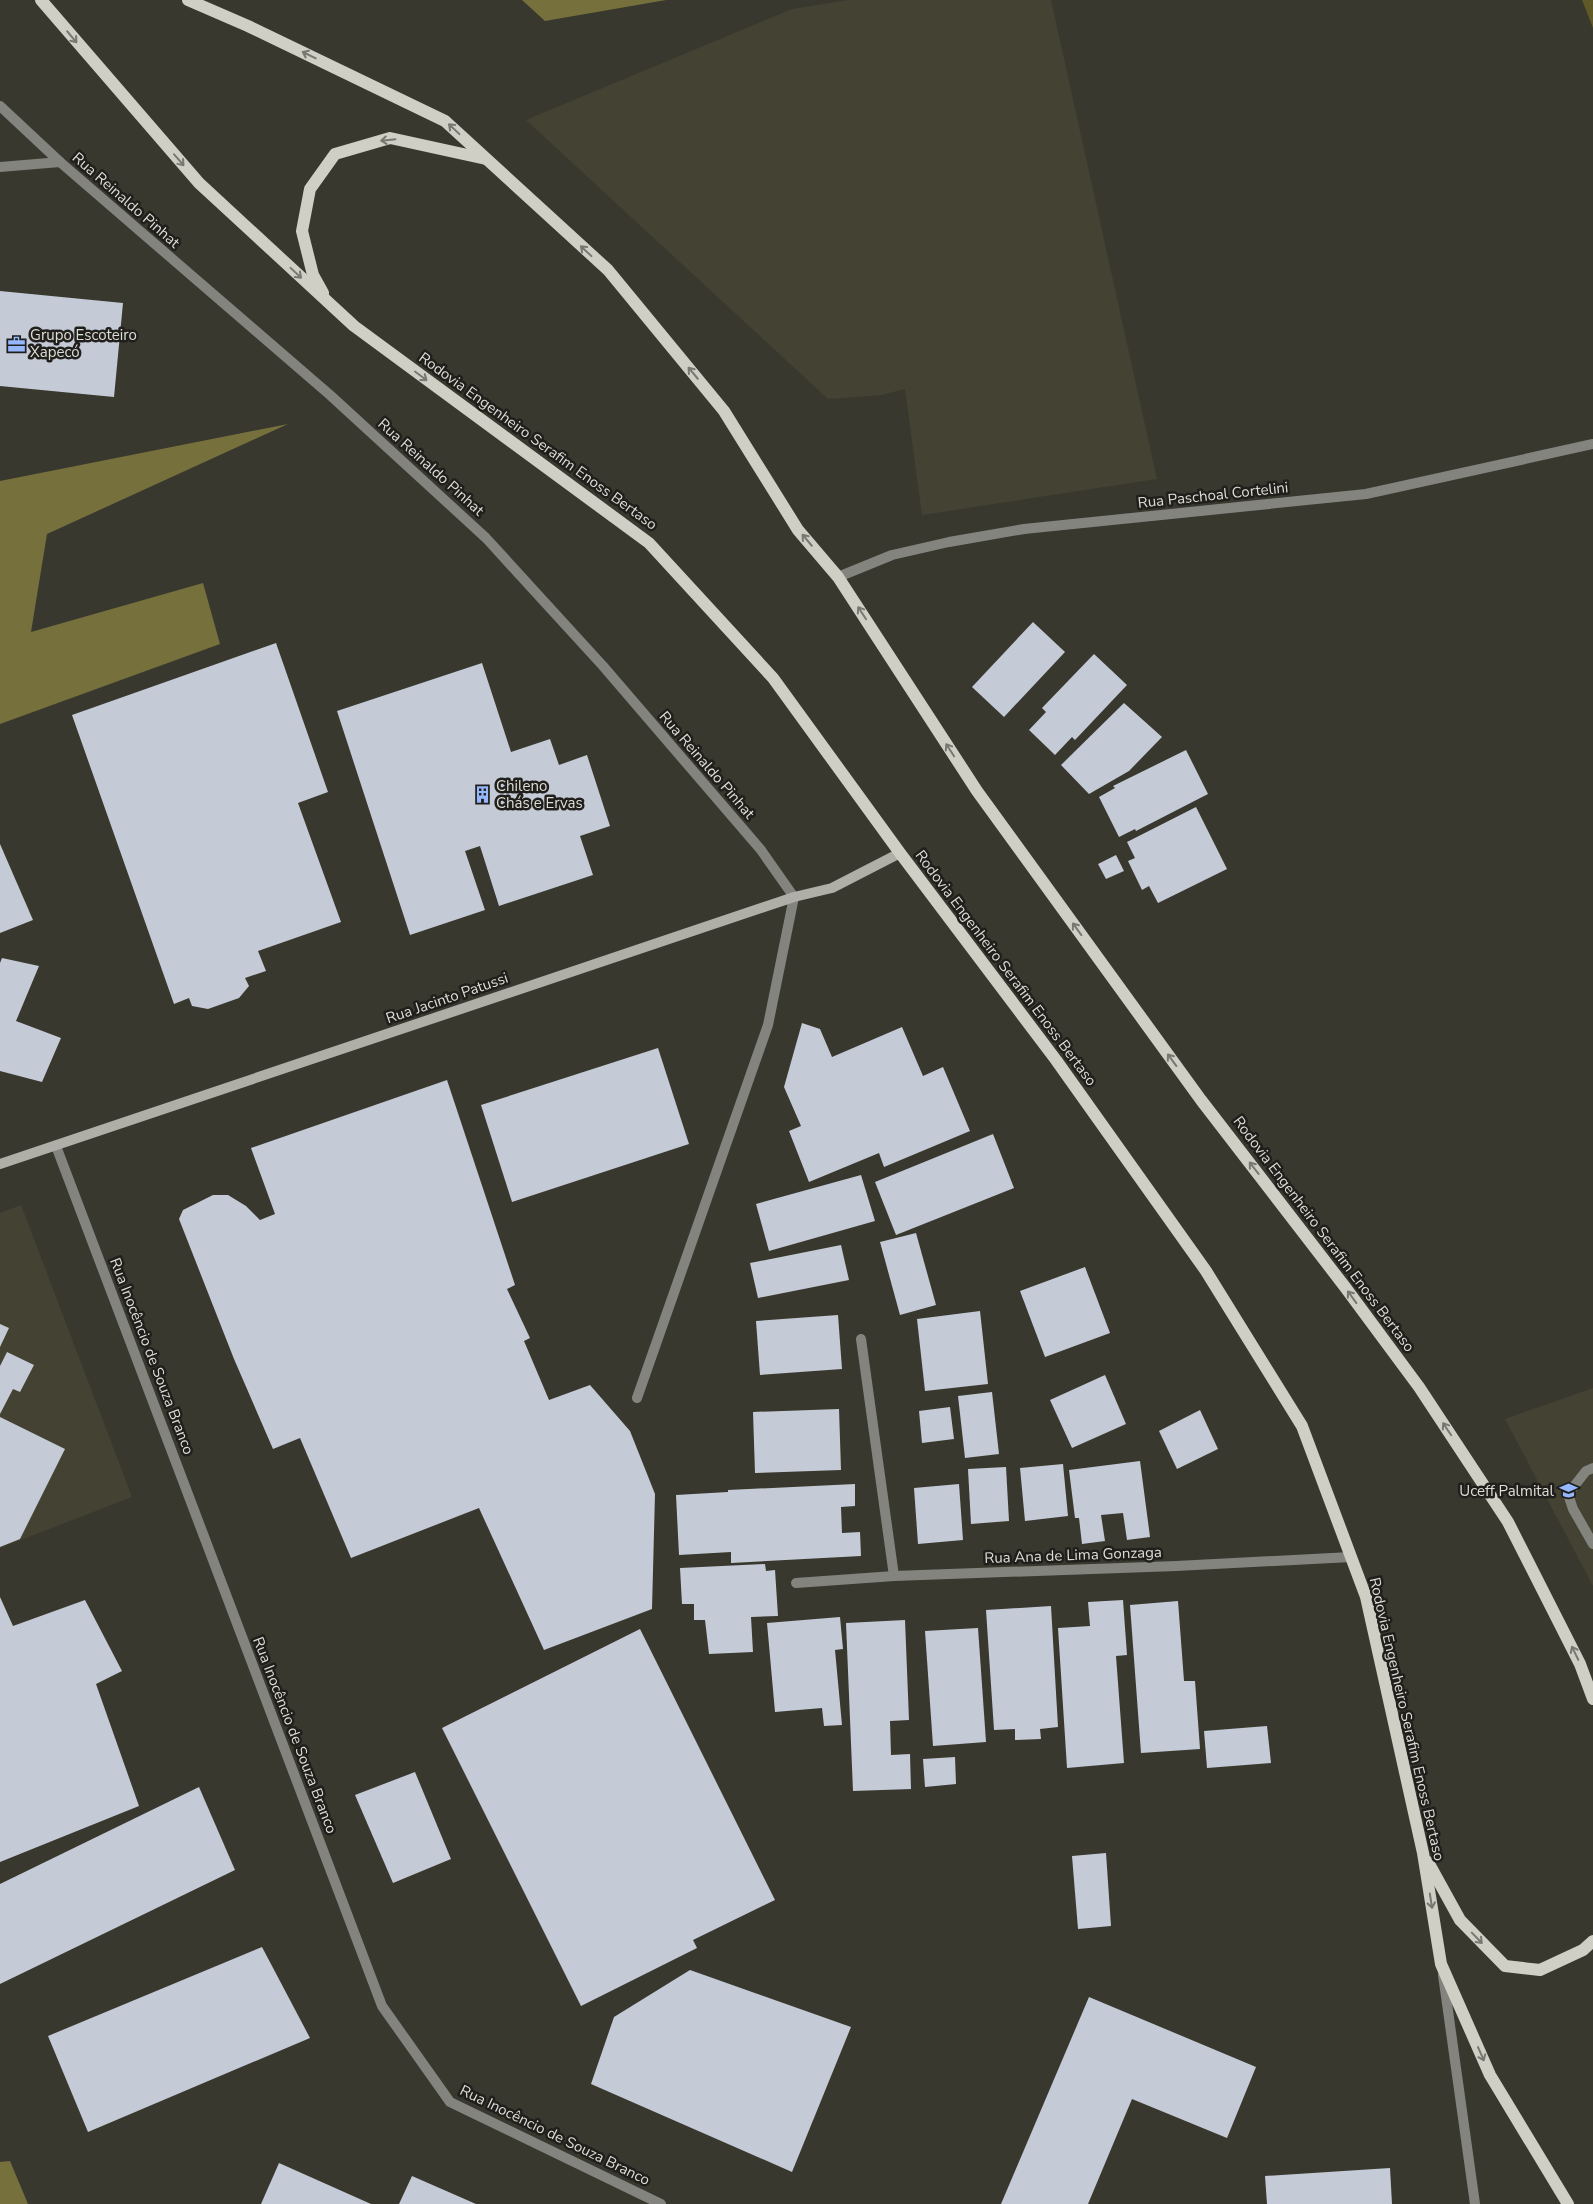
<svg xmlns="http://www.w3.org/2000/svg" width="1593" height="2204" font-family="'Nunito Sans',sans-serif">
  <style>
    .built { fill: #444232 }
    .green { fill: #5e5926 }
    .forest { fill: #75703c }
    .building { fill: #c5cbd6 }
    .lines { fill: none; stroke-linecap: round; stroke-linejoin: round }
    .lane { stroke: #84847f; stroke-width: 10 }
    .street { stroke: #84847f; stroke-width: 10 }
    .secondary { stroke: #afaea7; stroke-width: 10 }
    .primary { stroke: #d0cfc5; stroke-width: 12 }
    .oneway { stroke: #787770 }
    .labels { text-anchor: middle; stroke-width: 5; stroke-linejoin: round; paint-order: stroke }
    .street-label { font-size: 15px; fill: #deded8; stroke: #201f1b }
    .poi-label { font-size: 15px; fill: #deded8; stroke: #201f1b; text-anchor: start }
  </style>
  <rect width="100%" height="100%" fill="#39382f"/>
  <!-- built -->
  <g class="built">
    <polygon points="848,0 1051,0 1157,479 922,515 905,389 882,395 828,399 526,120 792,9"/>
    <polygon points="21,1205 132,1497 0,1548 0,1213"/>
    <polygon points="1593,1388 1593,1586 1505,1419"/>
  </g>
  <!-- green -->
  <polygon class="green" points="1582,0 1593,0 1593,28"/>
  <!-- forest -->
  <g class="forest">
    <polygon points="522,0 666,0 545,21"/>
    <polygon points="288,424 47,534 31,632 203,583 220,644 0,724 0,481"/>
    <polygon points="10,2161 28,2204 0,2204 0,2162"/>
  </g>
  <!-- building -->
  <g class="building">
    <polygon points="0,291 123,303 114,397 0,386"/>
    <polygon points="1033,622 1065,652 1004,717 972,687"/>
    <polygon points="276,643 328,792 298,803 341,922 258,951 266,971 245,978 249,986 239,998 208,1009 192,1006 189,998 174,1004 72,715"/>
    <polygon points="1094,654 1127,685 1075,740 1072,737 1055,755 1029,730 1046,712 1042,708"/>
    <polygon points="482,663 511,752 550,739 559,765 587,755 610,826 580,836 593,875 499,906 480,846 465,851 485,910 410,935 337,711"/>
    <polygon points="1124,703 1162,737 1129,771 1089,794 1061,765"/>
    <polygon points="1186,750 1208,794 1136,831 1135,829 1119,837 1099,797 1115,788 1113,786"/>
    <polygon points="1196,807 1227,869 1158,903 1149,886 1142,890 1128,861 1135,858 1127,842"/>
    <polygon points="0,844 33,920 0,933"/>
    <polygon points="1116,855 1124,871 1106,879 1098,864"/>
    <polygon points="2,958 39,966 16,1021 61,1038 42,1082 0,1071 0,963"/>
    <polygon points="802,1023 820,1029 832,1057 902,1027 923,1076 943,1067 970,1131 884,1167 879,1153 809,1182 789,1131 801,1126 784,1087"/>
    <polygon points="658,1048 689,1144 512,1202 481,1105"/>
    <polygon points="447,1080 515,1285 507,1289 530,1338 524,1341 549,1400 590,1385 630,1431 655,1494 652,1609 544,1650 479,1508 351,1558 300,1438 273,1449 234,1359 179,1219 183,1210 213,1195 228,1195 246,1206 260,1220 275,1214 251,1148"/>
    <polygon points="993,1134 1014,1188 896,1235 875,1182"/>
    <polygon points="861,1175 875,1221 769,1251 756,1204"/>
    <polygon points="916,1233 936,1305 900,1315 880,1242"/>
    <polygon points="841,1245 849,1280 758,1298 750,1263"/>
    <polygon points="1085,1267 1110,1333 1045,1357 1020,1291"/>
    <polygon points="980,1311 988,1384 925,1391 917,1319"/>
    <polygon points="838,1315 842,1369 760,1375 756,1321"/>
    <polygon points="0,1324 9,1328 0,1347"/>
    <polygon points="7,1352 34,1365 20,1392 13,1389 0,1414 0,1366"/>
    <polygon points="1105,1375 1126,1424 1072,1448 1050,1400"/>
    <polygon points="992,1392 999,1454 965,1458 958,1396"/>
    <polygon points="950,1407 954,1439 922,1443 919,1411"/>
    <polygon points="839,1409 841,1470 755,1473 753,1412"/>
    <polygon points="1200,1410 1218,1449 1177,1469 1159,1431"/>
    <polygon points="0,1417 65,1449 20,1539 0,1547"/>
    <polygon points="1140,1461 1150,1537 1127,1540 1123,1513 1101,1515 1105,1541 1082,1544 1079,1518 1075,1518 1069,1470"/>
    <polygon points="1063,1464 1068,1516 1025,1521 1020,1468"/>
    <polygon points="1006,1467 1009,1521 971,1524 968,1469"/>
    <polygon points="855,1484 855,1506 841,1507 842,1533 860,1532 861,1556 731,1563 731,1552 679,1555 676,1495 728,1492 728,1490"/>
    <polygon points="959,1484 963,1540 918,1544 914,1488"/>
    <polygon points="765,1564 766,1571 775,1570 778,1616 751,1617 753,1652 709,1654 705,1620 694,1620 694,1604 682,1604 680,1568"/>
    <polygon points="0,1597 13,1626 85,1600 122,1671 96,1684 139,1806 0,1862"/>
    <polygon points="1123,1600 1127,1655 1116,1656 1124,1763 1067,1768 1058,1628 1090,1626 1088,1602"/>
    <polygon points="1178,1601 1184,1681 1195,1681 1200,1749 1141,1753 1130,1605"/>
    <polygon points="1051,1606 1058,1727 1040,1729 1041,1739 1015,1740 1015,1729 994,1730 986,1610"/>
    <polygon points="840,1617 843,1649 835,1650 842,1725 824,1726 822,1708 775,1712 767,1623"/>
    <polygon points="905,1620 909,1720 890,1721 891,1755 910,1754 911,1789 853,1791 846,1623"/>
    <polygon points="978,1628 986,1742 933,1746 925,1631"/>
    <polygon points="640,1629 775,1900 693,1940 697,1948 581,2006 442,1728"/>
    <polygon points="1267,1726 1271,1763 1207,1768 1204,1731"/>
    <polygon points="955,1757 956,1784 925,1787 923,1759"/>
    <polygon points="415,1772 451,1859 393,1883 355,1795"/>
    <polygon points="199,1787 235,1870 0,1984 0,1884"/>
    <polygon points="1106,1853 1111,1926 1078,1929 1072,1856"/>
    <polygon points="262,1947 310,2038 88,2132 48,2036"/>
    <polygon points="690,1970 851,2027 792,2172 591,2084 614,2017"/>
    <polygon points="1089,1997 1256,2067 1227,2138 1132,2099 1088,2204 1001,2204"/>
    <polygon points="279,2163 371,2204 261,2204"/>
    <polygon points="1390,2168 1392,2204 1267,2204 1265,2176"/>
    <polygon points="412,2176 476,2204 399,2204"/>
  </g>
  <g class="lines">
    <!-- lane -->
    <g class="lane">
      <polyline points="0,167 60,162"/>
      <polyline points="637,1398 768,1025 794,897"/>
      <polyline points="1593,1468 1586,1471 1568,1494 1573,1509 1593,1544"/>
    </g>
    <!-- street -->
    <g class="street">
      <polyline points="0,106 60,162 330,395 486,538 603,666 761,850 794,897"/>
      <polyline points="838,577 892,555 949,542 1024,529 1366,494 1593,444"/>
      <polyline points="56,1146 382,2006 450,2102 661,2204"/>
      <polyline points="861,1339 894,1576"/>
      <polyline points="796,1583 894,1576 1176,1566 1351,1557"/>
      <polyline points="1443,1975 1475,2204"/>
    </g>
    <!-- secondary -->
    <polyline class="secondary" points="0,1164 794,897 832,888 900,853"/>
    <!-- primary -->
    <g class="primary">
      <polyline points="41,0 199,183 354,326 649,543 773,678 900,853 1056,1060 1206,1271 1302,1426 1366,1597 1423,1853 1441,1964 1490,2075 1568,2204"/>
      <polyline points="188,0 248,26 445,121 608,270 724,411 798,530 838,577 977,791 1201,1100 1345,1287 1419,1387 1508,1522 1580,1664 1593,1699"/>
      <polyline points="323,293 313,275 302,231 310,189 335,154 390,138 486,159"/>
      <polyline points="1428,1862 1460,1920 1505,1966 1540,1970 1583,1950 1593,1941"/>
    </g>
  </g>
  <!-- one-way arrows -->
  <defs><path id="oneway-shaft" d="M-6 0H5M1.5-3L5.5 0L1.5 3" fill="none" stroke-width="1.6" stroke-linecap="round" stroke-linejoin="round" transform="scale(1.25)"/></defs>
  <g class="oneway">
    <use href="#oneway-shaft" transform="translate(72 37) rotate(50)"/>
    <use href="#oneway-shaft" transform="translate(309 55) rotate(-154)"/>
    <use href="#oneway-shaft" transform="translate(454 129) rotate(-137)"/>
    <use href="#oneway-shaft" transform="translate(388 140) rotate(174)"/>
    <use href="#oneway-shaft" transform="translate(179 160) rotate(49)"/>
    <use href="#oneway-shaft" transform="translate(586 251) rotate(-137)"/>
    <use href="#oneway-shaft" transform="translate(296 273) rotate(43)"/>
    <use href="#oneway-shaft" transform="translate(693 373) rotate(-130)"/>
    <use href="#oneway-shaft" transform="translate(421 376) rotate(37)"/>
    <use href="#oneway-shaft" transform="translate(807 540) rotate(-130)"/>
    <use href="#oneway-shaft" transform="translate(862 613) rotate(-123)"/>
    <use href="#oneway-shaft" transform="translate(950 750) rotate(-123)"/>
    <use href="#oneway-shaft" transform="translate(1077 929) rotate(-126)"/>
    <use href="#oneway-shaft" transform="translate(1172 1060) rotate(-126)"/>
    <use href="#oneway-shaft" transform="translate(1254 1168) rotate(-128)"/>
    <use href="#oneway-shaft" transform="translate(1352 1297) rotate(-126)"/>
    <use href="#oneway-shaft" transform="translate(1447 1429) rotate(-124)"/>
    <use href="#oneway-shaft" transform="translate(1575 1653) rotate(-116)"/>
    <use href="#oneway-shaft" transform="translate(1431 1901) rotate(81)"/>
    <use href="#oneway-shaft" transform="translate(1477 1938) rotate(46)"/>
    <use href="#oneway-shaft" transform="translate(1481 2054) rotate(66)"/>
  </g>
  <!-- icons -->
  <defs>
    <symbol id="office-bare" viewBox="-9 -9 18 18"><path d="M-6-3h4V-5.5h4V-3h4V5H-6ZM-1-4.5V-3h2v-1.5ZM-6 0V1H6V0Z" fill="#94b7fd" stroke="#201f1b" stroke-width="2.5" paint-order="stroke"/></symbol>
    <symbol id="building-bare" viewBox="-9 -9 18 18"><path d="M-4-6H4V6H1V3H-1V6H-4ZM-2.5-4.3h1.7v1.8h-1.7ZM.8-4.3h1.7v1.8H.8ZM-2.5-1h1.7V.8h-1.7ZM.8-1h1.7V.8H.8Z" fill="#94b7fd" stroke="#201f1b" stroke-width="2.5" paint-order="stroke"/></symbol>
    <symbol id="university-bare" viewBox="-9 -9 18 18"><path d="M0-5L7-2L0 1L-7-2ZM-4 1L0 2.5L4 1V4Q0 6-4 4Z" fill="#94b7fd" stroke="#201f1b" stroke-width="2.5" paint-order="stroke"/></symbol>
  </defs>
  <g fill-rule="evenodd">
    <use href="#office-bare" x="4" y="332" width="25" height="25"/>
    <use href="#building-bare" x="470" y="782" width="25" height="25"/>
    <use href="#university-bare" x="1556" y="1478" width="25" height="25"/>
  </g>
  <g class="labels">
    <!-- street labels -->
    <g class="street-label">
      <text transform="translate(126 200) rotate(41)" y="5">Rua Reinaldo Pinhat</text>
      <text transform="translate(538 441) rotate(36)" y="5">Rodovia Engenheiro Serafim Enoss Bertaso</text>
      <text transform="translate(431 467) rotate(42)" y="5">Rua Reinaldo Pinhat</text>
      <text transform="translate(1213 495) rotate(-6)" y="5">Rua Paschoal Cortelini</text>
      <text transform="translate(707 765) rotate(49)" y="5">Rua Reinaldo Pinhat</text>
      <text transform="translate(1006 968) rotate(53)" y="5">Rodovia Engenheiro Serafim Enoss Bertaso</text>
      <text transform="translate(447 998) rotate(-19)" y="5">Rua Jacinto Patussi</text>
      <text transform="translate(1324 1234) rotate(53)" y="5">Rodovia Engenheiro Serafim Enoss Bertaso</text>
      <text transform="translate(152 1356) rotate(69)" y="5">Rua Inocêncio de Souza Branco</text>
      <text transform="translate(1073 1555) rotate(-2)" y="5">Rua Ana de Lima Gonzaga</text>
      <text transform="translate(1407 1719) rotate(77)" y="5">Rodovia Engenheiro Serafim Enoss Bertaso</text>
      <text transform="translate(295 1735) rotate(69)" y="5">Rua Inocêncio de Souza Branco</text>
      <text transform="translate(555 2135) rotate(26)" y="5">Rua Inocêncio de Souza Branco</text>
    </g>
    <!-- poi labels -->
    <g class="poi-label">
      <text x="30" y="340">Grupo Escoteiro<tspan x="30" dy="17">Xapecó</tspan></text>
      <text x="496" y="791">Chileno<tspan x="496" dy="17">Chás e Ervas</tspan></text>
      <text x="1554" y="1496" text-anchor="end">Uceff Palmital</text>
    </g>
  </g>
</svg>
